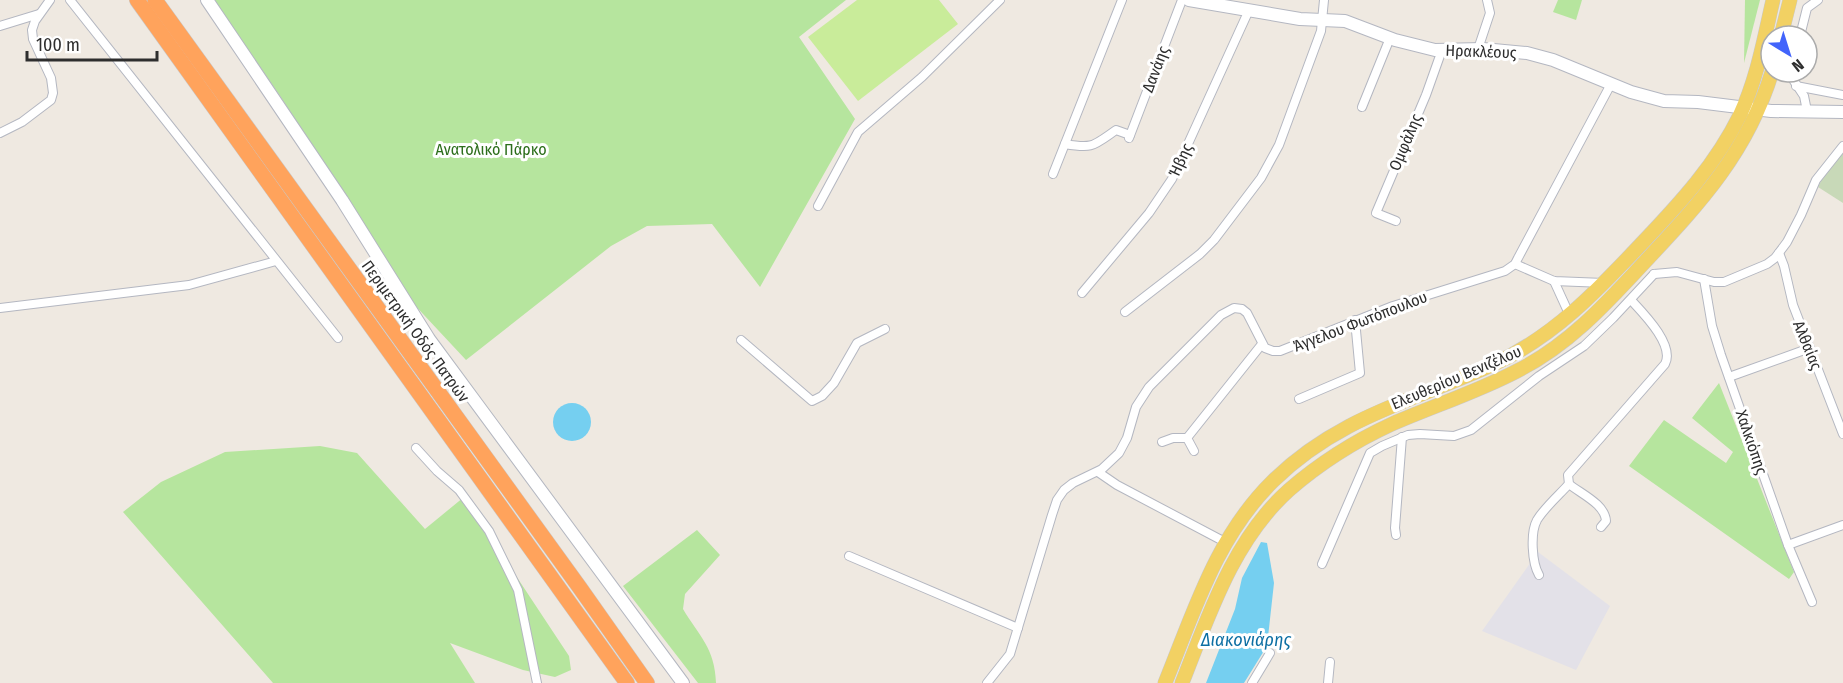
<svg xmlns="http://www.w3.org/2000/svg" width="1843" height="683" font-family="'Fira Sans Condensed',sans-serif">
  <style>
    .industrial { fill: #e3e1e8 }
    .green { fill: #b6e59e }
    .cemetery { fill: #c8d9b8 }
    .pitch { fill: #c9ec9a }
    .water { fill: #75cff0 }
    .lines { fill: none; stroke-linecap: round; stroke-linejoin: round }
    .street-casing { stroke: #b4b7c1; stroke-width: 10 }
    .secondary-casing { stroke: #b4b7c1; stroke-width: 14 }
    .primary-casing { stroke: #c9c9c9; stroke-width: 15 }
    .highway-casing { stroke: #c9c9c9; stroke-width: 16 }
    .street { stroke: #fff; stroke-width: 8 }
    .secondary { stroke: #fff; stroke-width: 12 }
    .primary { stroke: #f2d163; stroke-width: 14 }
    .highway { stroke: #ffa35c; stroke-width: 15 }
    .labels { text-anchor: middle; stroke-width: 6; stroke-linejoin: round; paint-order: stroke }
    .street-label { font-size: 16px; fill: #2e2e2e; stroke: #fff }
    .park-label { font-size: 16px; fill: #2c6e1b; stroke: #fff }
    .water-label { font-size: 18px; font-style: italic; fill: #0d6fa3; stroke: #fff }
  </style>
  <rect width="100%" height="100%" fill="#efe9e1"/>
  <!-- industrial -->
  <polygon class="industrial" points="1538,552 1610,606 1576,670 1482,631"/>
  <!-- green -->
  <g class="green">
    <polygon points="214,0 846,0 799,37 855,119 760,287 712,224 647,226 611,246 466,360 410,300 282,99"/>
    <polygon points="1558,0 1582,0 1576,20 1553,12"/>
    <polygon points="1745,0 1760,0 1744,63"/>
    <polygon points="1719,383 1794,572 1789,579 1629,466 1664,420 1726,463 1733,452 1692,418"/>
    <polygon points="320,446 357,453 425,529 464,497 569,656 571,670 555,677 523,670 450,643 475,683 273,683 123,512 161,482 225,452"/>
    <path d="M697,530L720,555L685,594L683,609C699,636 715,648 716,683H698L623,586Z"/>
  </g>
  <!-- cemetery -->
  <polygon class="cemetery" points="1843,152 1843,203 1818,187 1824,175"/>
  <!-- pitch -->
  <polygon class="pitch" points="857,0 939,0 958,24 858,101 808,37"/>
  <!-- water -->
  <g class="water">
    <circle cx="572" cy="422" r="19"/>
    <polygon points="1261,542 1267,543 1274,583 1267,646 1244,683 1206,683 1235,609 1242,578"/>
  </g>
  <g class="lines">
    <defs>
      <g id="street">
        <polyline points="70,0 338,338"/>
        <polyline points="0,26 39,14"/>
        <polyline points="1800,36 1807,8 1818,0"/>
        <polyline points="1478,49 1490,13 1487,0"/>
        <polyline points="1793,72 1792,78 1804,96 1807,111"/>
        <polyline points="1796,86 1843,95"/>
        <polyline points="1362,107 1390,38"/>
        <polyline points="0,133 22,122 51,100 53,93 51,78 33,39 32,30 35,21 50,0"/>
        <polyline points="1129,138 1182,0"/>
        <path d="M1065,144C1093,149 1093,146 1116,130L1130,135"/>
        <polyline points="1053,174 1122,0"/>
        <polyline points="818,206 858,132 922,77 1000,0"/>
        <polyline points="1396,221 1376,213 1426,95 1442,50"/>
        <polyline points="1779,253 1784,266 1793,305 1843,434"/>
        <polyline points="1515,264 1554,281 1604,283"/>
        <polyline points="1654,274 1677,272 1714,282 1724,282 1767,264 1775,258 1787,242 1801,215 1816,180 1843,146"/>
        <polyline points="1704,279 1712,326 1721,355 1788,545 1812,602"/>
        <polyline points="1554,281 1570,316"/>
        <polyline points="1082,293 1149,213 1172,179 1249,10"/>
        <polyline points="0,308 189,285 276,261"/>
        <polyline points="1125,312 1200,254 1214,240 1261,178 1279,145 1321,31 1324,0"/>
        <polyline points="741,340 812,401 822,396 834,383 857,343 885,329"/>
        <polyline points="1729,377 1810,348"/>
        <polyline points="1299,399 1360,373 1355,320"/>
        <polyline points="1187,438 1262,344"/>
        <polyline points="1187,438 1194,451"/>
        <polyline points="1162,442 1173,438 1187,438"/>
        <polyline points="416,448 437,471 459,490 489,531 518,590 537,683"/>
        <polyline points="1098,472 1117,485 1225,542"/>
        <path d="M1601,527L1606,521C1605,504 1581,494 1569,484L1568,475L1665,364C1675,345 1643,313 1631,300"/>
        <polyline points="1396,535 1395,528 1402,437"/>
        <polyline points="1788,545 1843,525"/>
        <polyline points="849,556 1018,628"/>
        <polyline points="1322,564 1370,453 1382,446 1408,435 1420,434 1454,436 1471,430 1539,376 1584,346 1613,318 1654,274"/>
        <path d="M1539,575C1532,563 1530,533 1537,520C1545,507 1559,495 1569,484"/>
        <polyline points="987,683 1010,654 1052,515 1057,500 1064,490 1073,483 1102,469 1119,453 1127,438 1136,407 1149,387 1221,315 1234,308 1242,309 1247,313 1265,348 1273,351 1280,351 1393,306 1505,271 1515,264 1518,258 1611,84"/>
        <polyline points="1252,683 1270,653"/>
        <polyline points="1328,683 1330,662"/>
      </g>
      <g id="secondary">
        <polyline points="207,0 342,200 429,339 683,683"/>
        <polyline points="1189,0 1300,19 1345,21 1395,40 1435,50 1483,49 1527,53 1553,60 1631,92 1664,101 1698,102 1771,111 1843,112"/>
      </g>
      <g id="primary">
        <polyline points="1781,36 1790,0"/>
        <path d="M1165,683C1194,612 1216,537 1273,481C1338,417 1413,401 1492,365C1554,337 1598,290 1644,241C1681,202 1716,164 1740,115C1757,79 1764,39 1773,0"/>
        <path d="M1182,683C1209,615 1233,540 1289,490C1320,463 1355,441 1392,424C1433,406 1477,392 1517,371C1567,346 1604,306 1641,266C1698,205 1747,154 1772,72"/>
      </g>
      <g id="highway">
        <polyline points="137,0 627,683"/>
        <polyline points="155,0 580,588 647,683"/>
      </g>
    </defs>
    <!-- street casing -->
    <use href="#street" class="street-casing"/>
    <!-- secondary casing -->
    <use href="#secondary" class="secondary-casing"/>
    <!-- primary casing -->
    <use href="#primary" class="primary-casing"/>
    <!-- highway casing -->
    <use href="#highway" class="highway-casing"/>
    <!-- street -->
    <use href="#street" class="street"/>
    <!-- secondary -->
    <use href="#secondary" class="secondary"/>
    <!-- primary -->
    <use href="#primary" class="primary"/>
    <!-- highway -->
    <use href="#highway" class="highway"/>
  </g>
  <g class="labels">
    <!-- street labels -->
    <g class="street-label">
      <text transform="translate(1481 51) rotate(2)" y="6">Ηρακλέους</text>
      <text transform="translate(1155 69) rotate(-69)" y="6">Δανάης</text>
      <text transform="translate(1405 142) rotate(-67)" y="6">Ομφάλης</text>
      <text transform="translate(1180 160) rotate(-65)" y="6">Ήβης</text>
      <text transform="translate(1360 321) rotate(-21)" y="6">Άγγελου Φωτόπουλου</text>
      <text transform="translate(416 331) rotate(54)" y="6">Περιμετρική Οδός Πατρών</text>
      <text transform="translate(1808 345) rotate(68)" y="6">Αλθαίας</text>
      <text transform="translate(1456 377) rotate(-23)" y="6">Ελευθερίου Βενιζέλου</text>
      <text transform="translate(1752 442) rotate(71)" y="6">Χαλκιόπης</text>
    </g>
    <!-- park labels -->
    <g class="park-label">
      <text x="491" y="155">Ανατολικό Πάρκο</text>
    </g>
    <!-- water labels -->
    <g class="water-label">
      <text x="1246" y="646">Διακονιάρης</text>
    </g>
  </g>
  <!-- north arrow -->
  <g transform="translate(1789 54) rotate(142)"><circle r="28" fill="#ffffff" stroke="#ababab" stroke-width="1.5"/>
  <path d="M0-4.5L10 22L0 15L-10 22Z" fill="#4264fb"/>
  <text y="-9" font-size="16" font-weight="bold" text-anchor="middle" fill="#2e2e2e">N</text>
  </g>
  <!-- scale -->
  <path d="M27 51v9h130v-9" fill="none" stroke="#2e2e2e" stroke-width="3"/>
  <text x="36" y="51" font-size="18" fill="#2e2e2e" stroke="#ffffff" stroke-width="4.5" paint-order="stroke">100 m</text>
</svg>
